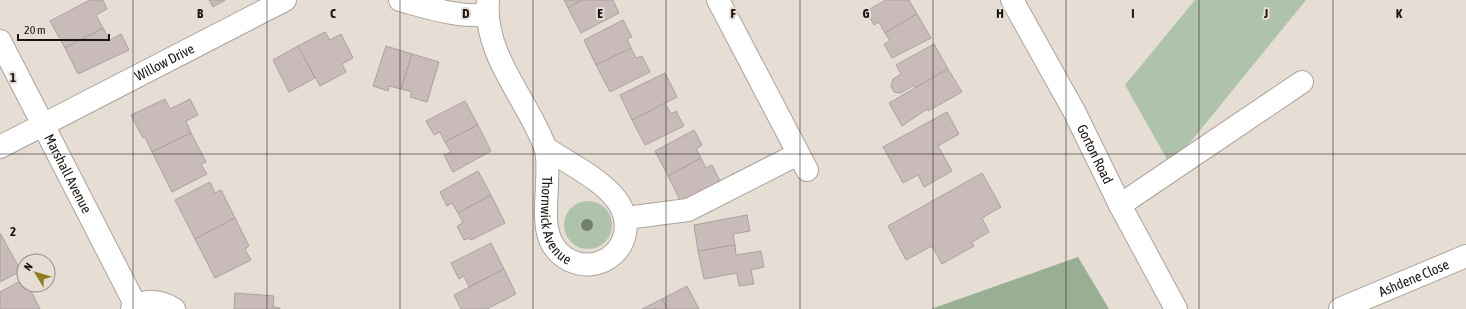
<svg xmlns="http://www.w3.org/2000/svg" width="1466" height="309" font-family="'Asap Condensed',sans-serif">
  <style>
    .green { fill: #afc3ac }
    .forest { fill: #98af94 }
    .building { fill: #c9bbba; stroke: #aea09f }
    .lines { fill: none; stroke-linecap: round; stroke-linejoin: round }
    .minor-casing { stroke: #aca39b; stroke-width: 24 }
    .major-casing { stroke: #aca39b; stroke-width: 24 }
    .minor { stroke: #fff; stroke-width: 22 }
    .major { stroke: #fff; stroke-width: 22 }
    .tree { fill: #718067 }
    .grid { fill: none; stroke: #191512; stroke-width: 1; stroke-opacity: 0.55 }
    .labels { text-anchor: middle; stroke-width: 4; stroke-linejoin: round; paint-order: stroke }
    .street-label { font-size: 14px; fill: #191512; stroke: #e6ddd4 }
    .grid-label { font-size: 13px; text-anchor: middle; font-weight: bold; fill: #191512; stroke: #e6ddd4; stroke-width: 4; stroke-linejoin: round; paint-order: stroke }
  </style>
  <rect width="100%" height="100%" fill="#e6ddd4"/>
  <!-- green -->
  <g class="green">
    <polygon points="1195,0 1306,0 1171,166 1125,85"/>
    <circle cx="588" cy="225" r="24"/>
  </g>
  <!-- forest -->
  <polygon class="forest" points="1078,257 1109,309 931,309"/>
  <!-- building -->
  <g class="building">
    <polygon points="90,0 103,0 107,9 96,15 103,28 65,48 50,21"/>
    <polygon points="209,0 225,0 213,7"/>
    <polygon points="564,0 582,0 568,8"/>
    <polygon points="582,0 613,0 619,13 581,33 568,8"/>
    <polygon points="886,0 909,0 917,14 885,33 879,22 874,25 866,11"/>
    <polygon points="917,14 931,38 892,58 884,44 890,41 885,33"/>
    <polygon points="623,20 632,37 627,39 631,48 596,65 584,40"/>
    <polygon points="103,28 110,40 121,34 129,50 78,74 65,48"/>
    <polygon points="325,32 330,40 341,34 353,58 342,64 346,72 320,86 298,46"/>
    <polygon points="934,44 948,69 915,88 914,85 901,93 894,92 891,86 893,79 901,74 896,65"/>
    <polygon points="298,46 315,78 289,92 273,60"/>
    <polygon points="386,46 412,54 401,89 389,86 388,91 373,86"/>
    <polygon points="631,48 636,58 642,56 650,72 610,92 596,65"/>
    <polygon points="412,54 439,62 427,102 410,97 412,92 401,89"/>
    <polygon points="948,69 962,92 928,111 927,109 902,126 889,103"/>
    <polygon points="665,73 677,97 632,120 620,95"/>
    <polygon points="165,99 170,109 190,99 198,115 186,121 191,133 152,152 145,137 143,138 131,115"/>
    <polygon points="465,101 478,125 445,142 440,132 434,135 426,121"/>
    <polygon points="665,103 671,114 676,111 684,126 645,145 632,120"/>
    <polygon points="947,112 959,134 938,146 952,171 924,187 918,175 903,183 883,147"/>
    <polygon points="478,125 491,151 453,172 444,155 451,152 445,142"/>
    <polygon points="694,130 702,145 696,149 701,158 668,176 655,151"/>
    <polygon points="191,133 206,162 201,164 207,174 172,192 152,152"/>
    <polygon points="701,158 706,168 712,165 720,181 681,202 668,176"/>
    <polygon points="478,171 491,195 458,213 452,203 447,206 440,192"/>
    <polygon points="982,173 1001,207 982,218 989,232 972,242 974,246 942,264 932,246 906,260 888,226"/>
    <polygon points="210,182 215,193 221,190 235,218 195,239 175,200"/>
    <polygon points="491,195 505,223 471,240 470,238 464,240 457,226 463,223 458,213"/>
    <polygon points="747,215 750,231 733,234 735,245 698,251 694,225"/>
    <polygon points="235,218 249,246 245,249 251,260 215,278 195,239"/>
    <polygon points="0,233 21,271 0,282"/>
    <polygon points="491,243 504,269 469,287 464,276 459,279 451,263"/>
    <polygon points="735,245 736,255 761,251 764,267 751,270 754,284 739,286 737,273 704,279 698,251"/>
    <polygon points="504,269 516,294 487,309 461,309 454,295"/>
    <polygon points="24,279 24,285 30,285 33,290 31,291 40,309 0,309 0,292"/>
    <polygon points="687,286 699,309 668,309 662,299"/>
    <polygon points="235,293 274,296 273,307 280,308 280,309 234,309"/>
    <polygon points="662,299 668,309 642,309"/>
  </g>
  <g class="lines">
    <defs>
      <g id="minor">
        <path d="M400,0C429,8 456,17 486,15"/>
        <path id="s1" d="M488,0C483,55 527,98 545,147C549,158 547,175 547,186C546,210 541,241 564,257C600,281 641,243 620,205C606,181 569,164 546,148"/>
        <polyline points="718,0 807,170"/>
        <path id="s2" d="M0,41L136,306"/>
        <path id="s3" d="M0,147L285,0"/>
        <polyline points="1120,205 1302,82"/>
        <polyline points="626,218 688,210 798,154"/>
        <path d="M132,309C144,299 161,300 174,309"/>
        <path id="s4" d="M1340,309L1466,256"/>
      </g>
      <g id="major">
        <path id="s5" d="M1012,0L1074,111L1120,205L1176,309"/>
      </g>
    </defs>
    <!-- minor casing -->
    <use href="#minor" class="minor-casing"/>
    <!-- major casing -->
    <use href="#major" class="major-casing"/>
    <!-- minor -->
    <use href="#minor" class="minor"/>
    <!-- major -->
    <use href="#major" class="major"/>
  </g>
  <!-- trees -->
  <circle class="tree" cx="587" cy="225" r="6"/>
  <!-- grid -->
  <path class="grid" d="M133,0V309M267,0V309M400,0V309M533,0V309M666,0V309M800,0V309M933,0V309M1066,0V309M1199,0V309M1333,0V309M0,154H1466"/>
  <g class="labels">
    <!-- street labels -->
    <g class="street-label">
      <text dy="5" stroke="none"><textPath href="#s3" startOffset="185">Willow Drive</textPath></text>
      <text dy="5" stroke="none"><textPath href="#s5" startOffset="175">Gorton Road</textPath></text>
      <text dy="5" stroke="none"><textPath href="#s2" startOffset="149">Marshall Avenue</textPath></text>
      <text dy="5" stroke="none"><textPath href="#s1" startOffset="236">Thornwick Avenue</textPath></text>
      <text dy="5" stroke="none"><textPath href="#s4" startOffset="80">Ashdene Close</textPath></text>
    </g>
  </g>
  <g class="grid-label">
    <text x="200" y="18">B</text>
    <text x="333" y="18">C</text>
    <text x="466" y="18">D</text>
    <text x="600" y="18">E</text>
    <text x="733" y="18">F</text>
    <text x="866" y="18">G</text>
    <text x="1000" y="18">H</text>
    <text x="1133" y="18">I</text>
    <text x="1266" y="18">J</text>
    <text x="1399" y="18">K</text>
    <text x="13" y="82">1</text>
    <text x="13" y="236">2</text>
  </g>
  <!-- north arrow -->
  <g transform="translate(36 273) rotate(308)"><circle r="19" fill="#e6ddd4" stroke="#948d86"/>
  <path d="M0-3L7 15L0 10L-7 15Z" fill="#917c22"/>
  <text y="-6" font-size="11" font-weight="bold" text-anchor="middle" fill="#191512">N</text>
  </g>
  <!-- scale -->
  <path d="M18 34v6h91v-6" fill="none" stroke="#191512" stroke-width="2"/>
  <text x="24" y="34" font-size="12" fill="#191512" stroke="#e6ddd4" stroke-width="3" paint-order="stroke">20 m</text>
</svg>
